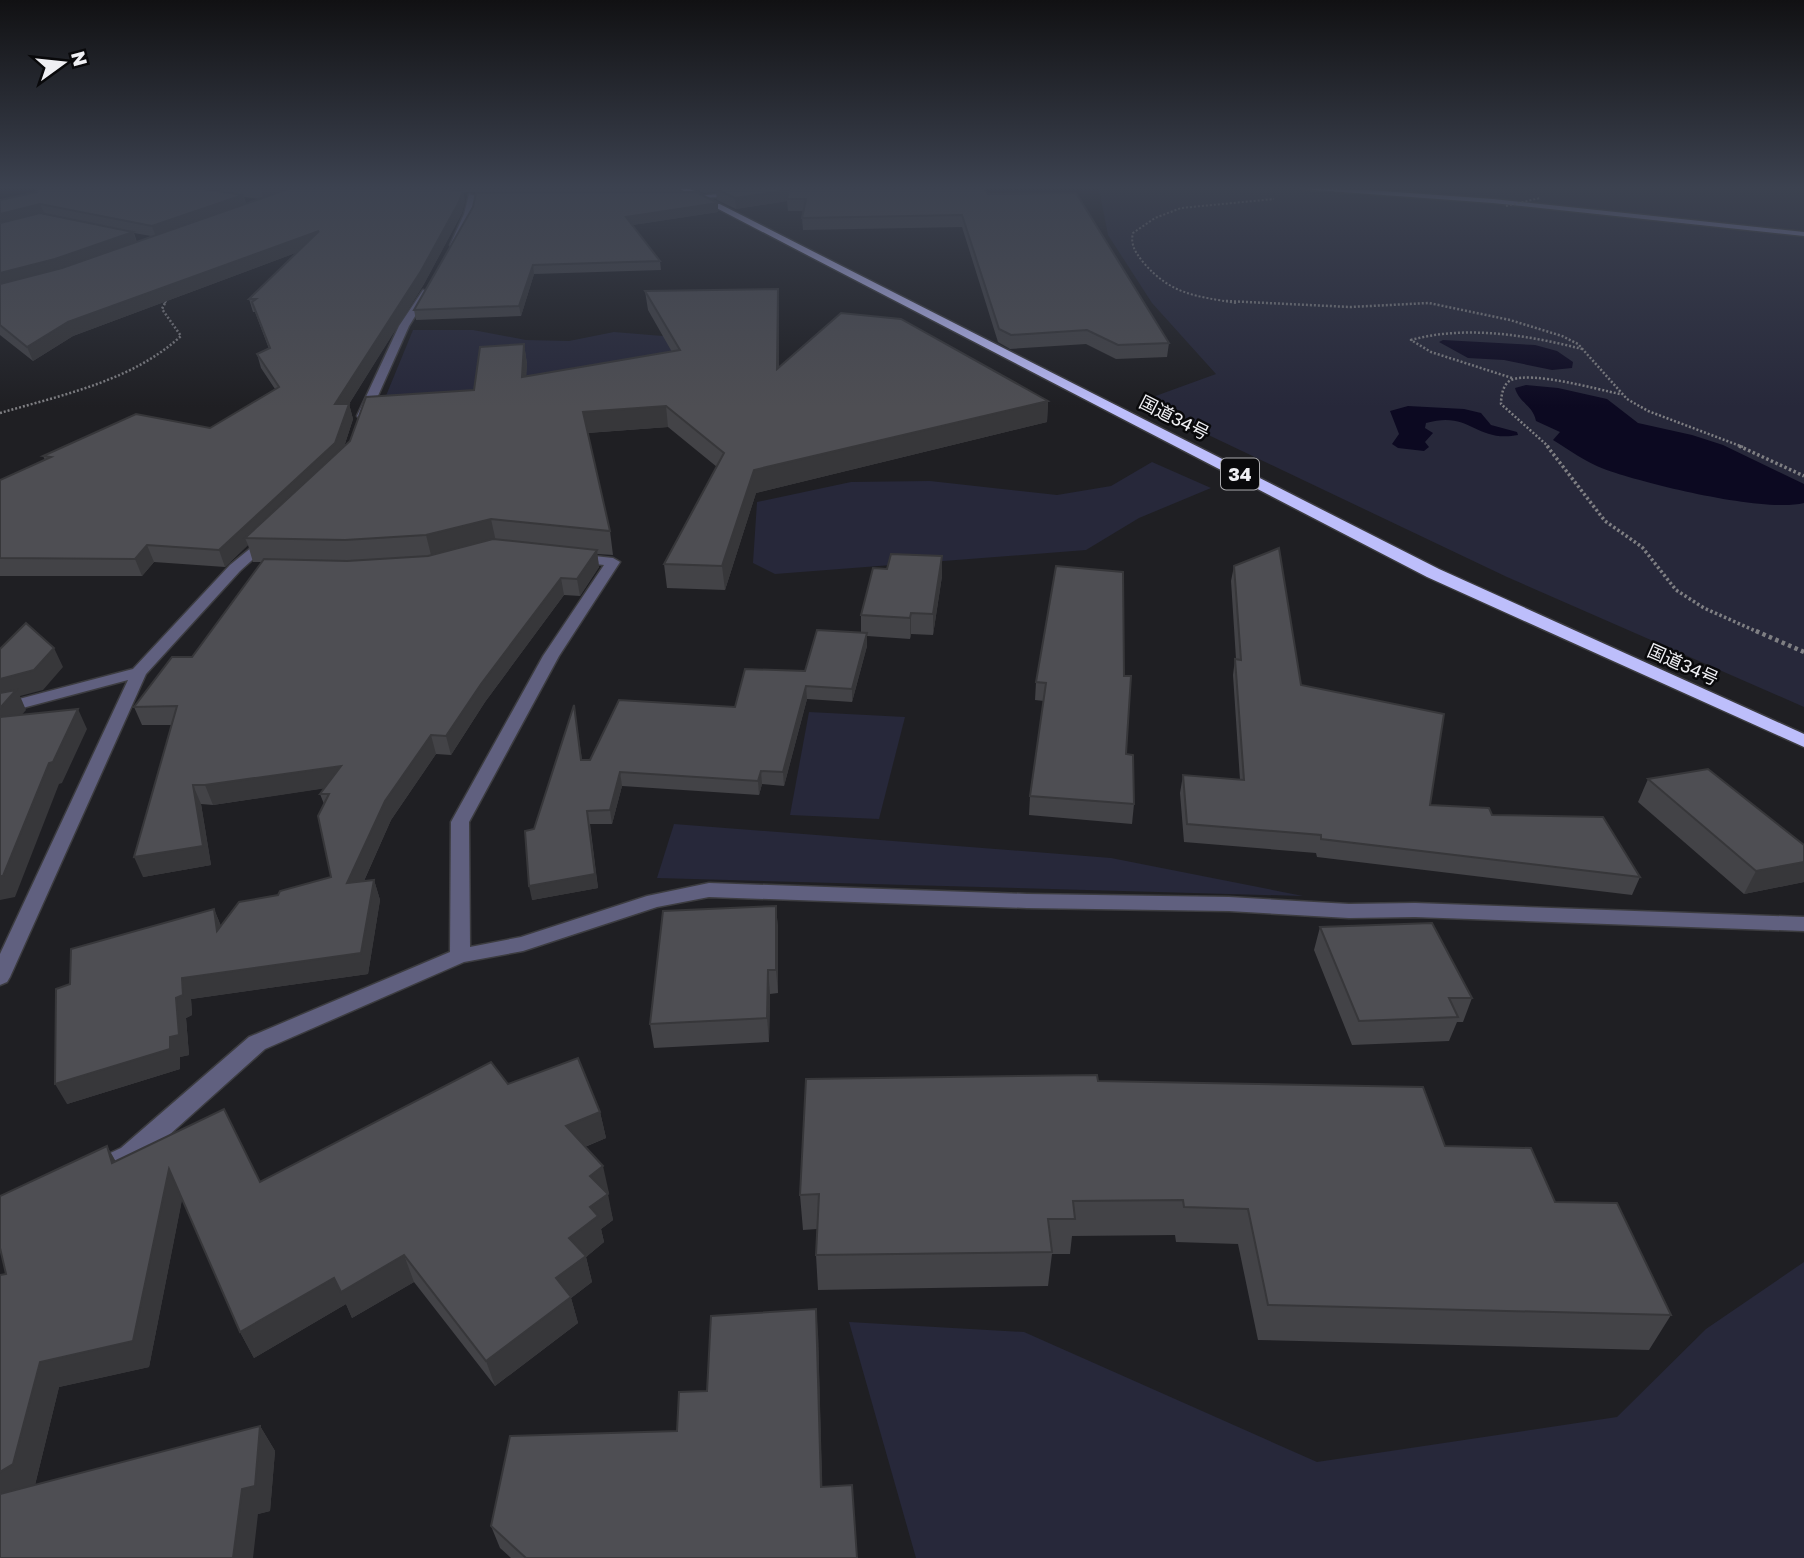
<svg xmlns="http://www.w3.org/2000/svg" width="1804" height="1558" font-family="'Golos Text','Noto Sans JP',sans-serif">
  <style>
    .green { fill: #27283a }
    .water { fill: #0c0921 }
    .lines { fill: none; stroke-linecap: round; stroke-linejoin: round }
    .street-casing { stroke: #3c3c40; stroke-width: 3 }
    .secondary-casing { stroke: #3c3c40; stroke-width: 3 }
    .highway-casing { stroke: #3c3c40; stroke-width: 3 }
    .path-far3 { stroke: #7f7f83; stroke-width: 2; stroke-dasharray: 2 2; stroke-linecap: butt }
    .path-far2 { stroke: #7f7f83; stroke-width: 2.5; stroke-dasharray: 2 2; stroke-linecap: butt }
    .path-far1 { stroke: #7f7f83; stroke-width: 3.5; stroke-dasharray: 2.5 2.5; stroke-linecap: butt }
    .path { stroke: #7f7f83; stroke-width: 4.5; stroke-dasharray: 3.5 3.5; stroke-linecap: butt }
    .street { fill: #60607f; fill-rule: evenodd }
    .secondary { fill: #8485b6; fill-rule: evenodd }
    .highway { fill: #bdbefb; fill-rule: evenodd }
    .path-bridge { stroke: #7f7f83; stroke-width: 2; stroke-dasharray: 2 2; stroke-linecap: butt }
    .wall { fill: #434347; fill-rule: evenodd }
    .shaded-wall { fill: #37373a }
    .building { fill: #4e4e53; stroke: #37373a; stroke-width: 2 }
    .labels { text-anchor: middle; stroke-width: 5; stroke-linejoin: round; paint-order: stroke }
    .far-street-label { font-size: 18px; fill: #efeff3; stroke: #09090b }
    .shield { fill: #09090b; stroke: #aaaaad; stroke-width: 2 }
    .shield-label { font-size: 19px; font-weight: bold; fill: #efeff3 }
  </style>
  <rect width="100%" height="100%" fill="#1f1f23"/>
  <!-- green -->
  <g class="green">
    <polygon points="1099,189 1804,189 1804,707 1507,577 1139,402 1216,374 1152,303 1108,235"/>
    <polygon points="413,330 473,330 526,340 569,341 614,332 687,338 689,359 619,384 383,403"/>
    <polygon points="1152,462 1211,488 1139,518 1086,550 775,574 753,563 757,502 851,482 930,481 1057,495 1111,486"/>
    <polygon points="809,712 905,717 879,819 790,815"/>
    <polygon points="674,824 1111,858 1303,896 657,878"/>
    <polygon points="1804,1262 1804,1558 916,1558 849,1322 1024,1332 1317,1462 1617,1417 1706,1329"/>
  </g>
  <!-- water -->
  <g class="water">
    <polygon points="1443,340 1535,345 1557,351 1573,362 1572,368 1552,370 1504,360 1468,358 1439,342"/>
    <path d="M1526,385L1558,388L1607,399L1638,423L1692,435L1723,445L1804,484V503C1764,513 1645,484 1604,469C1586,462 1569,450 1553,440L1560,432L1536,421C1533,405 1519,403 1515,388Z"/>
    <path d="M1408,406L1464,409L1481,413L1491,425L1517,432L1518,435C1475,443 1471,410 1426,423L1425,428L1433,433L1425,442L1429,447L1424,451L1398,448L1392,444L1399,434L1390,411Z"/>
  </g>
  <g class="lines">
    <defs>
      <g id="street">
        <polygon points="469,194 476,196 472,214 456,245 450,245 464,214"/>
        <polygon points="423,290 430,292 409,326 369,416 359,418 357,416 399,326"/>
        <polygon points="268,534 273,535 273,541 240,571 146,674 10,977 7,982 0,985 0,954 128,680 0,714 0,704 133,669 230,565"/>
        <polygon points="575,554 613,558 620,562 559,656 469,822 470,947 521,937 647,896 709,883 1027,894 1229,897 1349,904 1415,903 1804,917 1804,931 1415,917 1349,918 1229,911 1027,908 709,897 657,907 523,951 464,962 265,1049 139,1162 96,1181 87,1178 84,1171 87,1164 121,1148 249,1037 450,952 451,822 543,656 604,565 570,561 570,555"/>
      </g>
      <g id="secondary">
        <polygon points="1301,189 1368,190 1493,199 1804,232 1804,236 1493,203"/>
        <polygon points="741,192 744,196 699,198 695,196"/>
      </g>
      <polygon id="highway" points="680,189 690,189 1439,569 1804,734 1804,747 1427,577"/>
    </defs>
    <!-- street casing -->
    <use href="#street" class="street-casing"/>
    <!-- secondary casing -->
    <use href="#secondary" class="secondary-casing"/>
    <!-- highway casing -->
    <use href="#highway" class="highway-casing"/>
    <!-- path-far3 -->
    <g class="path-far3">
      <polyline points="165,303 167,298"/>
      <path d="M1236,303C1196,296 1171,295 1143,262C1136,253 1130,245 1133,233L1155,218L1181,208L1274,199"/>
    </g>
    <!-- path-far2 -->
    <g class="path-far2">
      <polyline points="1226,301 1350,307 1429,303 1510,320 1562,336 1578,344 1627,399 1648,411 1743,447"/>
      <path d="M1512,378L1431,352L1411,340C1465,325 1528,335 1582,349"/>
      <path d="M0,413C62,395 132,381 181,336L162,309L166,301"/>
      <path d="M1549,447L1501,404C1501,396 1503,384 1511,380C1532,371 1596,389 1620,394"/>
    </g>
    <!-- path-far1 -->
    <g class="path-far1">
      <polyline points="1547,446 1605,521 1642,547 1676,590 1704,608 1760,633"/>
      <polyline points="1739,446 1804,476"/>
    </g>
    <!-- path -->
    <polyline class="path" points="1756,631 1804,652"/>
    <!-- street -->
    <use href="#street" class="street"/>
    <!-- secondary -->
    <use href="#secondary" class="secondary"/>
    <!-- highway -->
    <use href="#highway" class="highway"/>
    <!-- path-bridge -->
    <polyline class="path-bridge" points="1506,206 1540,198"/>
  </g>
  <!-- wall -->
  <g class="wall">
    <path d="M36,189H679V191L463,192L465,201L462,213L424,284L349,404L353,419L344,447L474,390L524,344L527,364L526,376L672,352L648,310L645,291L779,307V368L1048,401L1047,422L756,493L725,590L667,588L664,564L717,467L668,427L588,433L610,531L613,555L597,554L599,567L580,596L564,595L485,702L451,755L436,754L391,820L364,881L374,880L380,900L368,974L191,999L192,1015L186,1018L189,1055L180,1057V1069L67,1104L70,984L214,909L221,926L278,895L331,877L324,804L320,794L325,788L213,805L201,804L211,865L143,877L172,725H142L134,707L192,657L262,562H253L248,545L225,567L154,562L142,576H0V480L45,460L43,456L210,428L275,389L261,368L257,354L269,349L255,312H253L249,299L298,252L73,336L33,361L0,335V200L37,192ZM244,197L259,199L246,203ZM134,233L151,236L137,242Z"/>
    <polygon points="694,189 984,189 988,194 1169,343 1167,357 1116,359 1086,344 1010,349 998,342 962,227 803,230 802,218 804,211 788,211 787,201 736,209 717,200 716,192 704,193"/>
    <polygon points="473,207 718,212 632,225 660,261 661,270 534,274 521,316 416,320 414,310"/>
    <polygon points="1056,566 1126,754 1134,804 1132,824 1029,815 1030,796 1044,701 1035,700 1036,682"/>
    <polygon points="1234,566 1301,685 1430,805 1492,815 1640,877 1632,895 1317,857 1316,853 1184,842 1180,793 1183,775 1240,780 1233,675 1235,659 1236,659 1231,581"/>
    <polygon points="942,576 933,635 911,634 910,639 867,636 867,646 852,702 807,699 784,786 762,784 759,795 622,786 612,824 590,824 598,888 532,900 574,705 582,760 590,760 735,707 805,671 861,633 861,615"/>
    <polygon points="1648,779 1804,845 1804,882 1744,894 1638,802"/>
    <polygon points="776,906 778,929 778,993 770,994 769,1042 654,1048 650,1024"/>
    <polygon points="1320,927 1472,998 1463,1022 1457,1022 1449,1041 1352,1045 1314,950"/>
    <polygon points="1098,1081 1445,1146 1555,1202 1671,1315 1649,1350 1258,1340 1238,1244 1176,1242 1175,1235 1072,1236 1070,1254 1052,1254 1048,1286 818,1290 816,1255 817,1229 803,1230 800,1195"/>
    <polygon points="508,1084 600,1112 606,1138 585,1147 609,1193 607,1194 613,1220 601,1229 604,1242 586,1257 592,1282 571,1298 578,1323 495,1386 414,1282 352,1318 346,1304 254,1358 240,1332 182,1199 149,1367 59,1387 35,1485 260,1426 275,1451 270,1511 258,1514 0,1558 6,1274 107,1146 116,1162 260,1182"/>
    <polygon points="818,1333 822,1487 857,1558 511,1558 500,1548 491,1526 677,1431 707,1391"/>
  </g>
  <!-- shaded-wall -->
  <g class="shaded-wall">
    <polygon points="261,189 296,189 264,200"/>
    <polygon points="463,190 465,201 462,213 424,284 339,420 335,404"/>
    <polygon points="789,190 787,201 736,209 735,198"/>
    <polygon points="243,195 246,206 156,237 152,226"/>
    <polygon points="718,203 718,212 627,226 626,217"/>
    <polygon points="40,204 45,215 0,226 0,214"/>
    <polygon points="319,231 322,243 73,336 33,361 27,347 68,322"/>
    <polygon points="133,232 137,244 0,287 0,273"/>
    <polygon points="533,265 534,274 521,316 519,306"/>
    <polygon points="778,289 779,307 779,390 777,369"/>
    <polygon points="524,344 527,364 525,397 522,377"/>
    <polygon points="1048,401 1047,422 756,493 725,590 722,566 754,470"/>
    <polygon points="349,404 353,419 340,459 245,538 248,545 225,567 219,550"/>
    <polygon points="666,406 668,427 586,433 583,412"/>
    <polygon points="491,519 496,542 432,559 426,535"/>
    <polygon points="147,545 154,562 142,576 135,559"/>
    <polygon points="597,550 599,567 580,596 577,579"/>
    <polygon points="942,556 942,576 933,635 933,614"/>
    <polygon points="561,578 564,595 485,702 451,755 446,736 481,684"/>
    <polygon points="911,613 911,634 910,639 910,618"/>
    <polygon points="867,633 867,646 852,702 852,689"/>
    <polygon points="54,648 63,667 43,690 20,696 26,710 1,739 0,737 0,679"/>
    <polygon points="806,686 807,699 784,786 783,772"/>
    <polygon points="78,709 87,729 62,783 59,784 15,897 0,900 0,876 49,763"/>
    <polygon points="431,735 436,754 391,820 354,903 347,883 385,801"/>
    <polygon points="341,766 347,785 213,805 205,785"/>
    <polygon points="761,771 762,784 759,795 758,781"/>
    <polygon points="620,772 622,786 612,824 610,810"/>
    <polygon points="193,785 201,804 211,865 143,877 134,857"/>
    <polygon points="587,811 598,888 532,900 529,886"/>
    <polygon points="1804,862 1804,882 1744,894 1756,871"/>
    <polygon points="374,880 380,900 368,974 191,999 192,1015 186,1018 189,1055 180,1057 180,1069 67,1104 55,1084 170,1037 176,998 182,978"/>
    <polygon points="776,906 778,929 778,993 776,970"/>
    <polygon points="214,909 222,929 217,931"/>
    <polygon points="768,970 770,994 769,1042 767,1018"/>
    <polygon points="600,1112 606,1138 572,1152 566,1126"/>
    <polygon points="107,1146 122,1173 112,1163"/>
    <polygon points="603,1166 609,1193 596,1202 590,1176"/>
    <polygon points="169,1169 183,1195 149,1367 59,1387 34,1489 0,1509 0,1472 40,1362"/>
    <polygon points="608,1194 613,1220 601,1229 604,1242 586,1257 592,1282 571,1298 578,1323 495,1386 486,1361 556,1278 569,1238 590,1207"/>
    <polygon points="404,1255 414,1282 352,1318 346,1304 254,1358 240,1332 334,1278"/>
    <polygon points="816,1309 818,1333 823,1510 821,1487"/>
    <polygon points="260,1426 275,1451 270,1511 258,1514 253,1558 233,1558 242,1489"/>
  </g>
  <!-- building -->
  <g class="building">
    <polygon points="36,189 204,189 243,195 152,226 40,204 0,214 0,200 37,192"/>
    <polygon points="288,189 446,189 463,190 459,202 421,271 335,404 349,404 335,443 219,550 147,545 135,559 0,558 0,480 51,457 43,456 136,414 210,428 279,387 257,354 270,348 252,302 256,299 249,299 319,231 68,322 27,347 0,325 0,284 62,268"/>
    <polygon points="716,189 984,189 988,194 1076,193 1169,343 1118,345 1087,330 1011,335 999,329 962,215 802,218 806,199 787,199 789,190 735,198"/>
    <polygon points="696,192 718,203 626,217 660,261 533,265 519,306 414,310 473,207 476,193"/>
    <polygon points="40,213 133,232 55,259 0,273 0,223"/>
    <polygon points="778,289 777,369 841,313 901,319 1048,401 754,470 722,566 664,564 724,453 666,406 583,412 610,531 491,519 426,535 345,540 245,538 350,441 366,397 474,390 480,347 524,344 522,377 680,350 645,291"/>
    <polygon points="493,539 597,550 577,579 561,578 481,684 446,736 431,735 385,801 347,883 374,880 361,953 182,978 183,995 176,998 179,1035 170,1037 170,1049 55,1084 56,989 70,984 71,949 214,909 217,931 239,902 278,895 280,891 331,877 318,816 329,794 320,794 341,766 205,785 193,785 203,846 134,857 177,706 134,707 172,657 192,657 264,559 347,561 428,556"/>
    <polygon points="1279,548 1301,685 1444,714 1430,805 1489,808 1492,815 1603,817 1640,877 1321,839 1321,835 1187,824 1183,775 1244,780 1235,659 1241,660 1234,566"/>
    <polygon points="891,554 942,556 933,614 911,613 910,618 861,615 873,568 887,569"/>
    <polygon points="1056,566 1123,572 1124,676 1131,676 1126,754 1133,755 1134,804 1030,796 1046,683 1036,682"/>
    <polygon points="26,623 54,648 34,670 0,679 0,649"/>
    <polygon points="817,630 867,633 852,689 806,686 783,772 761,771 758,781 620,772 610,810 587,811 595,874 529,886 525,831 534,829 574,705 581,760 590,760 619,700 735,707 745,669 805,671"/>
    <polygon points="16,690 0,708 0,693"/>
    <polygon points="78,709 53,762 49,763 3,876 0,876 0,717"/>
    <polygon points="1708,769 1804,845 1804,862 1756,871 1648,779"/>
    <polygon points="776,906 776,970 768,970 767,1018 650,1024 663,911"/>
    <polygon points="1432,923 1472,998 1449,998 1458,1017 1359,1021 1320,927"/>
    <polygon points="578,1058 600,1112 566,1126 603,1166 590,1176 608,1194 590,1207 598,1216 569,1238 586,1256 556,1278 571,1297 486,1361 404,1255 341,1292 334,1278 240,1332 169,1169 133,1341 40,1362 13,1464 0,1472 0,1275 6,1274 0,1248 0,1196 107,1146 112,1163 224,1109 260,1182 491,1062 508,1084"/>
    <polygon points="1097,1075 1098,1081 1423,1087 1445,1146 1531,1148 1555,1202 1617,1203 1671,1315 1268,1305 1248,1209 1184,1207 1183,1200 1073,1201 1075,1219 1048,1219 1052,1252 816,1255 819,1194 800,1195 806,1079"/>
    <polygon points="816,1309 821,1487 852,1485 857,1558 526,1558 491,1526 510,1436 677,1431 679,1392 707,1391 711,1316"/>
    <polygon points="260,1426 255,1486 242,1489 233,1558 0,1558 0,1494"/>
  </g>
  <!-- sky -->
  <linearGradient id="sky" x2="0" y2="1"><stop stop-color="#111113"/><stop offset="0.46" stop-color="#3c4250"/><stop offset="1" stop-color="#3c4250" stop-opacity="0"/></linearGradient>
  <rect width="1804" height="407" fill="url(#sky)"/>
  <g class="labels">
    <!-- far-street labels -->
    <g class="far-street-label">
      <text transform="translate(1174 418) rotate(27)" y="6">国道34号</text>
      <text transform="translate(1683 665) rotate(24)" y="6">国道34号</text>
    </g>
    <!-- shield labels -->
    <rect class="shield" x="1221" y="458.5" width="38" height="31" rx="5"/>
    <g class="shield-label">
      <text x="1240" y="481">34</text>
    </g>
  </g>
  <!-- north arrow -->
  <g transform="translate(63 63) rotate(75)" stroke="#09090b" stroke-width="5" paint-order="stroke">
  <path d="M0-5L12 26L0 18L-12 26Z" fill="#efeff3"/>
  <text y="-10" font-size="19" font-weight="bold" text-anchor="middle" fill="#efeff3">N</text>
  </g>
</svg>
